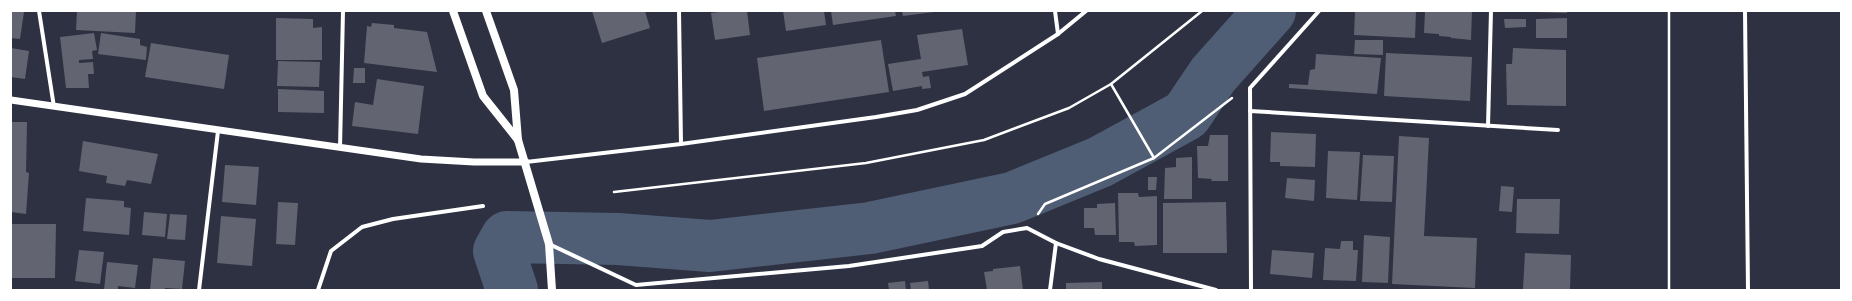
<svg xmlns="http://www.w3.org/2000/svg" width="1852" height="301" font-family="Literata,serif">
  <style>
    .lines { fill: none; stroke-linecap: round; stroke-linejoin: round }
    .river { stroke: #4f5d75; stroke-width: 52 }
    .building { fill: #626471 }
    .path { stroke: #fff; stroke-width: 2.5 }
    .minor { stroke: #fff; stroke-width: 4 }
    .tertiary { stroke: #fff; stroke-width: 7 }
    .secondary { stroke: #fff; stroke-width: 8 }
  </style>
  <rect width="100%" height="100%" fill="#2d3142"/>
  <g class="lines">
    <!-- river -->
    <polyline class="river" points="512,290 499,251 507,237 618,239 710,246 870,228 1012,198 1100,162 1186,115 1213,75 1270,11"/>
  </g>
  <!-- building -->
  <g class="building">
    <polygon points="11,11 24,12 20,39 11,38"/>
    <polygon points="77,11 136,11 135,33 76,30"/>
    <polygon points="592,11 645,11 650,28 602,43"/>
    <polygon points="726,11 747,11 750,35 715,40 711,13"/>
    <polygon points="783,11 824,11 826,25 786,31"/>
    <polygon points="831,11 895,11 896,16 833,25"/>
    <polygon points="902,11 934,11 934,12 903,16"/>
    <polygon points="1355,11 1416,11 1415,38 1354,35"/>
    <polygon points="1425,11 1472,11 1471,40 1451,38 1451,37 1439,36 1439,34 1424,33"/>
    <polygon points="1533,11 1567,11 1567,13 1533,12"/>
    <polygon points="276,18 313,19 313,28 322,27 322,60 276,60"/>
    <polygon points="1567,18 1567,38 1536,38 1536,19"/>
    <polygon points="1504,19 1526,19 1526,27 1505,28"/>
    <polygon points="372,23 394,25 394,28 427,32 437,72 364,63 367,26 371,27"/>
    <polygon points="962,29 968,65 922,72 923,77 929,76 931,88 922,89 922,86 893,91 888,64 921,59 917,35"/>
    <polygon points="94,33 97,50 92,51 93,59 79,60 79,63 93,62 94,74 88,74 89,88 66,88 60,37"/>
    <polygon points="101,33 140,39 140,45 147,47 146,60 98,54"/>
    <polygon points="881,40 889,92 764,111 757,58"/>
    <polygon points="1355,40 1383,40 1383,55 1354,54"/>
    <polygon points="151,43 229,55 224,89 145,77"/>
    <polygon points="11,48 29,51 25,79 11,77"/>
    <polygon points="1513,48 1566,50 1566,106 1507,105 1506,64 1512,64"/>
    <polygon points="1386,53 1472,57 1470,101 1384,96"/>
    <polygon points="1316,54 1381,58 1377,94 1289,88 1289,84 1308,85 1310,70 1315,69"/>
    <polygon points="278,61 320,62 319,87 277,86"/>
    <polygon points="354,68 365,68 365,83 353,83"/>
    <polygon points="377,79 424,86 418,134 352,126 355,102 373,105"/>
    <polygon points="278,89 324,91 324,113 278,112"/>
    <polygon points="11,122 27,122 26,172 29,173 26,214 11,212"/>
    <polygon points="1271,132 1316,134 1315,167 1280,166 1280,162 1270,162"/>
    <polygon points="1210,135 1228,135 1228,181 1211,181 1212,179 1198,178 1197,146 1208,146"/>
    <polygon points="1399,136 1429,138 1424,236 1477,238 1475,288 1392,284"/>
    <polygon points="83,141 158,154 151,184 127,180 125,186 106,183 107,176 79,171"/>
    <polygon points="1328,151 1360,152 1357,200 1326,198"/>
    <polygon points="1363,155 1394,156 1392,202 1360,201"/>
    <polygon points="1192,157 1192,199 1164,199 1165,168 1176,167 1176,158"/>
    <polygon points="225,165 259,167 256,205 222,202"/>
    <polygon points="1148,177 1157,177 1156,190 1148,190"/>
    <polygon points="1287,178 1315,180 1314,201 1285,198"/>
    <polygon points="1501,186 1514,187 1512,212 1499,211"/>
    <polygon points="1118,193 1138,193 1139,197 1157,196 1157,245 1135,246 1134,242 1119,242"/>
    <polygon points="86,198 124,201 124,207 131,208 129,235 83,231"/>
    <polygon points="1517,199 1560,199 1559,234 1516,233"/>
    <polygon points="278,202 298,203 295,245 276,244"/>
    <polygon points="1226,202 1227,253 1163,253 1163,203"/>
    <polygon points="1115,203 1116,235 1095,235 1094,228 1084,228 1084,208 1097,208 1097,204"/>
    <polygon points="144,212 167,214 165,237 142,235"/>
    <polygon points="170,214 187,215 185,240 167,239"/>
    <polygon points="221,216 256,219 252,266 217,263"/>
    <polygon points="11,224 56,224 55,278 11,278"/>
    <polygon points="1364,235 1390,237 1388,283 1362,282"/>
    <polygon points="1341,241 1353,241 1353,250 1358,250 1356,281 1323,280 1325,248 1340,249"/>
    <polygon points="79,250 104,252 100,284 75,281"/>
    <polygon points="1272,250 1314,253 1312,278 1270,274"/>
    <polygon points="1525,253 1571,255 1570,290 1523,289"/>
    <polygon points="153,258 185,261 182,289 165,288 165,290 150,290"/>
    <polygon points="107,262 138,265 135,288 118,286 118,290 104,290"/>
    <polygon points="1020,266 1023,290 987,290 984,272 993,271 993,269"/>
    <polygon points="905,281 906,290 889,290 888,283"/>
    <polygon points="928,281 929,290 911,290 910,283"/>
    <polygon points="1102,282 1102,290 1066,290 1066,283"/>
  </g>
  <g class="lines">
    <!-- path -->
    <g class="path">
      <polyline points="1669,11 1669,290"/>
      <polyline points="1111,84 1154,158"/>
      <polyline points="614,192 866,163 984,140 1069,108 1111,84 1202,11"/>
      <polyline points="1038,214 1045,204 1154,158 1232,98"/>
    </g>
    <!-- minor -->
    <g class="minor">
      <polyline points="39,11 54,107"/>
      <polyline points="679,11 681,144"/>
      <polyline points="1055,11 1058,34"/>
      <polyline points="1745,11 1748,290"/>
      <polyline points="1250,111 1558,130"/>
      <polyline points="1488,126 1491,11"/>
      <polyline points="340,148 343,11"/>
      <polyline points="526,162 681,144 876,117 917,110 965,94 1058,34 1086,11"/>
      <polyline points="549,244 636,285 849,266 982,246 1003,232 1027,228 1056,243 1099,259 1216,290"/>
      <polyline points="199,290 218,131"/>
      <polyline points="318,290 331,251 362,227 393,219 483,206"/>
      <polyline points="1050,290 1056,243"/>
      <polyline points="1251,290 1250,88 1319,11"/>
    </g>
    <!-- tertiary -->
    <polyline class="tertiary" points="11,100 421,159 474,162 526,162"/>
    <!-- secondary -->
    <g class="secondary">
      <polyline points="453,11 483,96 518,140"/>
      <polyline points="486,11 514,90 518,140 549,244 552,290"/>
    </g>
  </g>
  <!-- border -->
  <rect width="1852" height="301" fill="none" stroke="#ffffff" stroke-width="24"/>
</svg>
